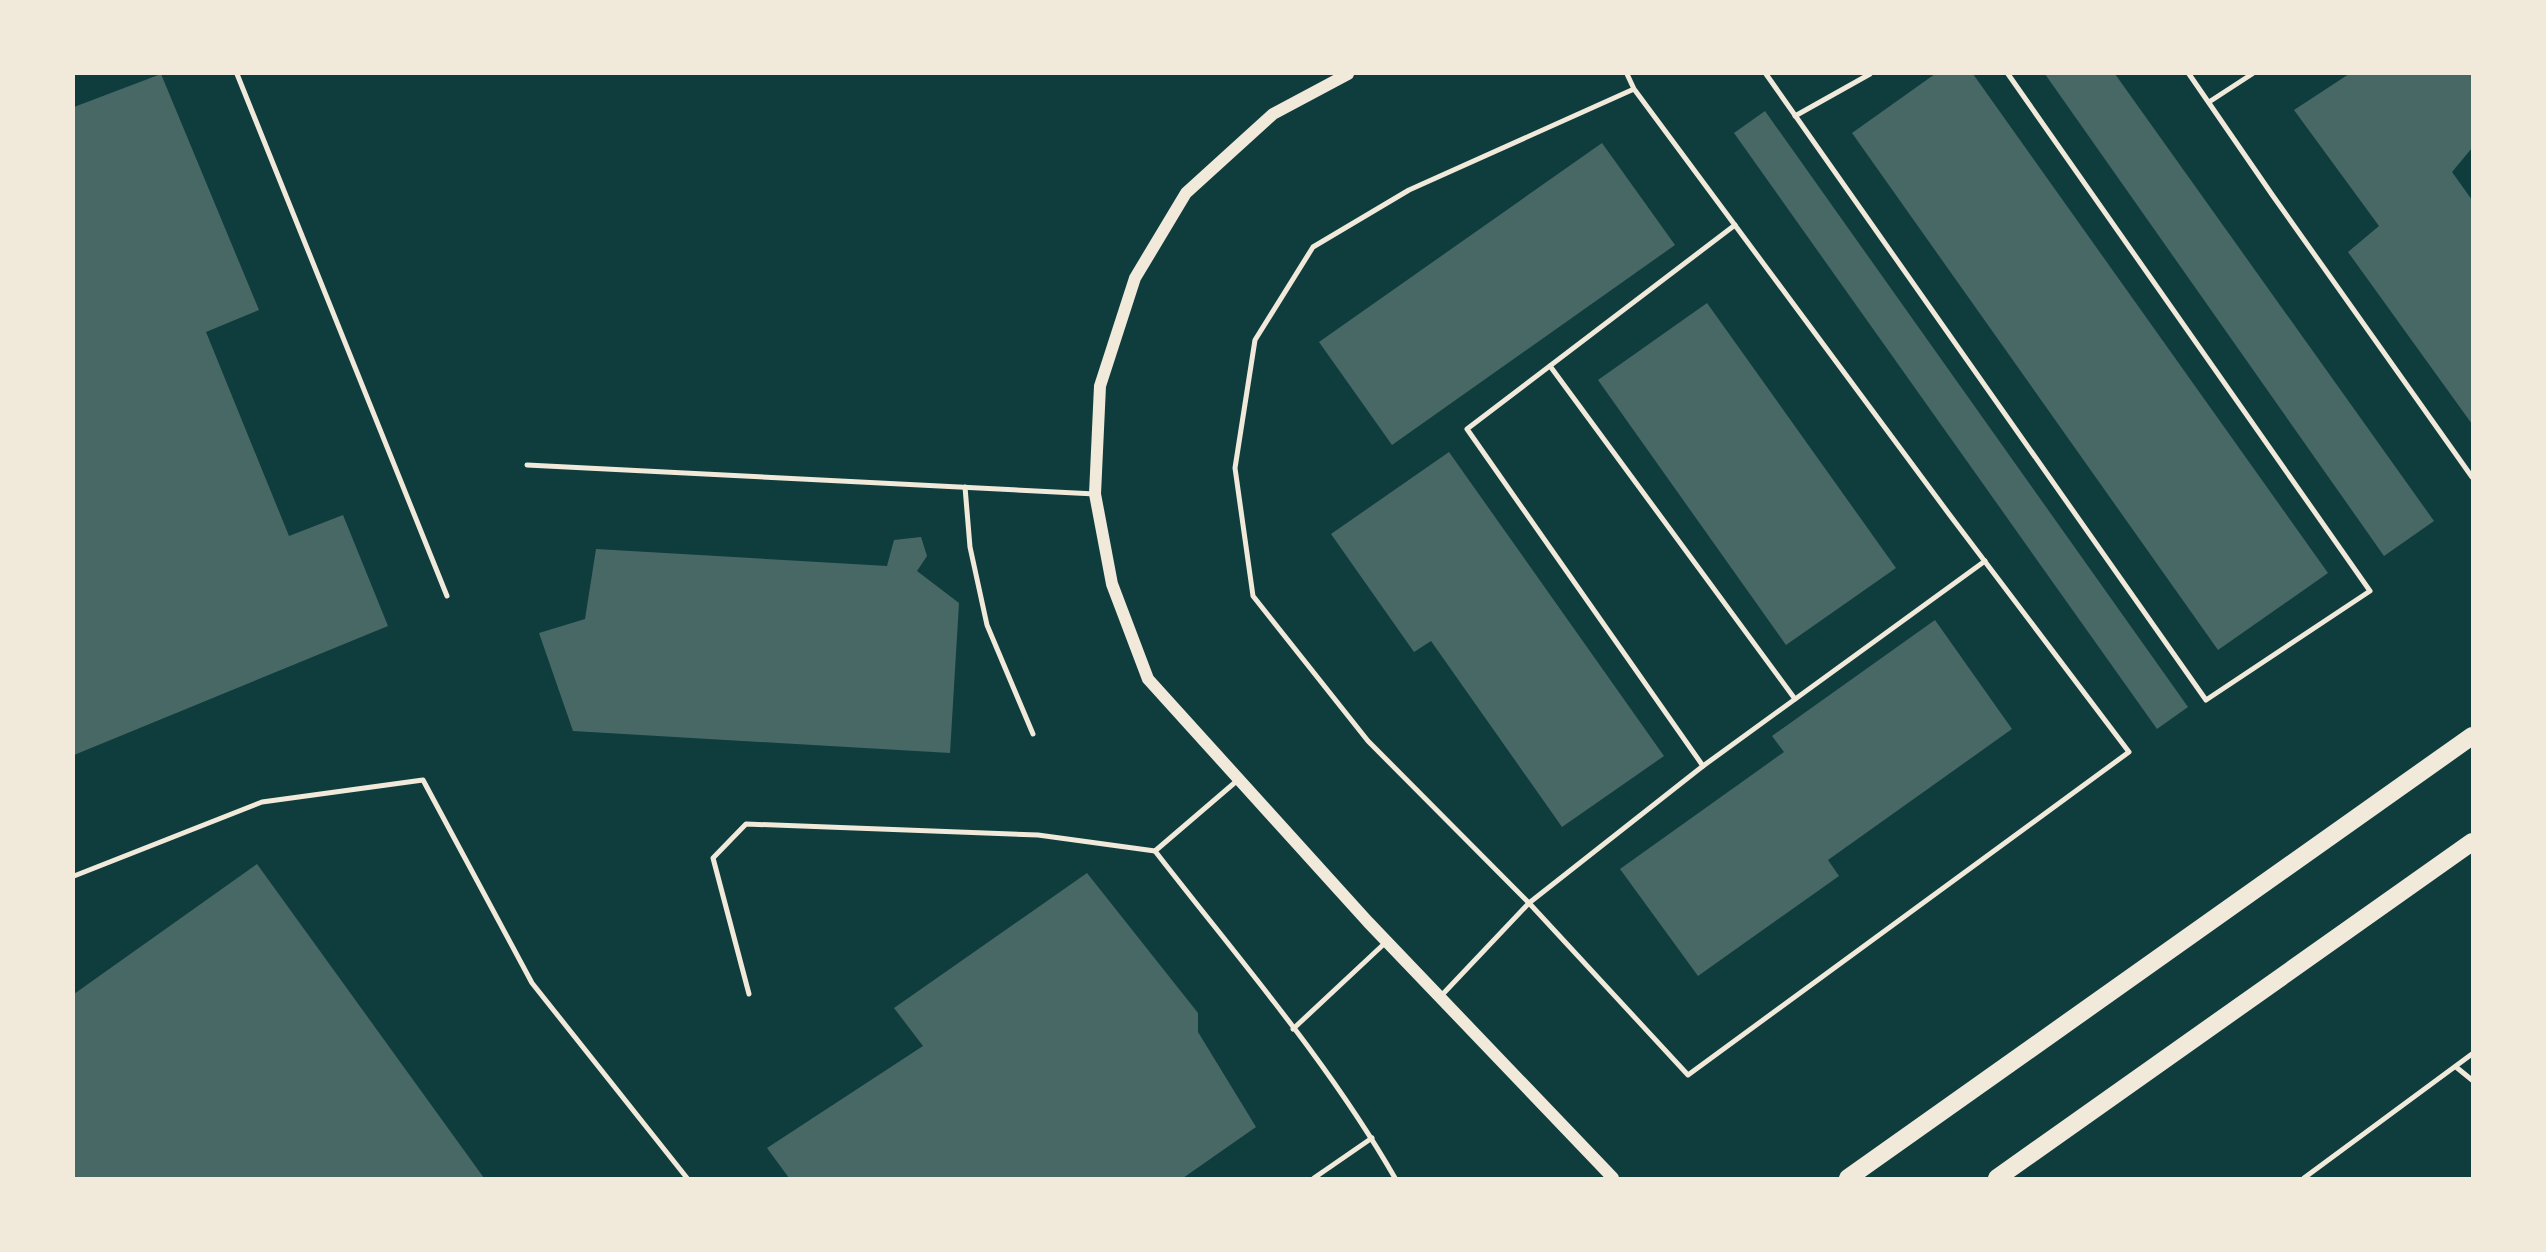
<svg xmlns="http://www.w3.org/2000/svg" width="2546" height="1252" font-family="'DejaVu Sans',sans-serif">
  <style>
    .building { fill: #486865 }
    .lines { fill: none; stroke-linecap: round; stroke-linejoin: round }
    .service { stroke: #f1e9da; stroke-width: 5 }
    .tertiary { stroke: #f1e9da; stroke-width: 12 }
    .primary { stroke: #f1e9da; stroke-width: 18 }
  </style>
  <rect width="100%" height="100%" fill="#0f3d3e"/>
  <!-- building -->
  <g class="building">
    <polygon points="161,74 259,310 206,332 289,536 343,515 388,626 74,755 74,107"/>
    <polygon points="1935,74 1973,74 2328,573 2218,650 1852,133"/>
    <polygon points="2045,74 2115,74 2434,521 2384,556"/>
    <polygon points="2349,74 2472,74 2472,148 2452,172 2472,200 2472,424 2348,252 2379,226 2294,110"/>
    <polygon points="1765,111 2188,707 2157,729 1734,133"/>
    <polygon points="1602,143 1675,245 1392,445 1319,342"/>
    <polygon points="1707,303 1896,568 1786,645 1598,380"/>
    <polygon points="1449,452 1664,756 1562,827 1431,641 1414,652 1331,534"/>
    <polygon points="921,537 927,556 917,571 959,603 950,753 573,731 539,633 585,619 596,549 887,566 894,540"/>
    <polygon points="1935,620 2012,729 1828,860 1839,876 1698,976 1620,869 1784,752 1772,736"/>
    <polygon points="257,864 484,1178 74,1178 74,994"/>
    <polygon points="1087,873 1198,1013 1198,1032 1256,1127 1183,1178 789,1178 767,1148 923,1046 894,1008"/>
  </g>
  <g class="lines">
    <!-- service -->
    <g class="service">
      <polyline points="237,74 447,596"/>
      <polyline points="1627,74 1634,89 1949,514 2129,752 1688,1075 1529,903 1368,741 1253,596 1235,468 1255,340 1313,247 1409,190 1634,89"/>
      <polyline points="1766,74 2206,700 2370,591 2008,74"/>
      <polyline points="2189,74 2273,196 2472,477"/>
      <polyline points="2209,102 2252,74"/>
      <polyline points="1795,116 1870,74"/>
      <polyline points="1735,225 1467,429 1703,766 1985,561"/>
      <polyline points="1550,366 1795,699"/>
      <polyline points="527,465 1095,494"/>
      <polyline points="965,487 970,547 987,625 1033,734"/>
      <path d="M1155,851C1237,957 1328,1061 1395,1178"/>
      <polyline points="74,876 262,802 423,780 532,983 687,1178"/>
      <polyline points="749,994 713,858 746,824 1038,835 1155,851 1239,779"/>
      <polyline points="1441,996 1529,903 1703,766"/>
      <polyline points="1293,1029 1385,943"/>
      <polyline points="2456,1067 2472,1080"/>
      <polyline points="1314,1178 1372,1138"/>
      <polyline points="2304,1178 2472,1054"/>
    </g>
    <!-- tertiary -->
    <polyline class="tertiary" points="1348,74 1273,114 1186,193 1135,278 1100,386 1095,494 1112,584 1148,679 1368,922 1613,1178"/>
    <!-- primary -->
    <g class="primary">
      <polyline points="1848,1178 2472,736"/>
      <polyline points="1997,1178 2472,842"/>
    </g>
  </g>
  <!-- border -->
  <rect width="2546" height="1252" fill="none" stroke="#f1e9da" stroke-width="150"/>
</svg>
